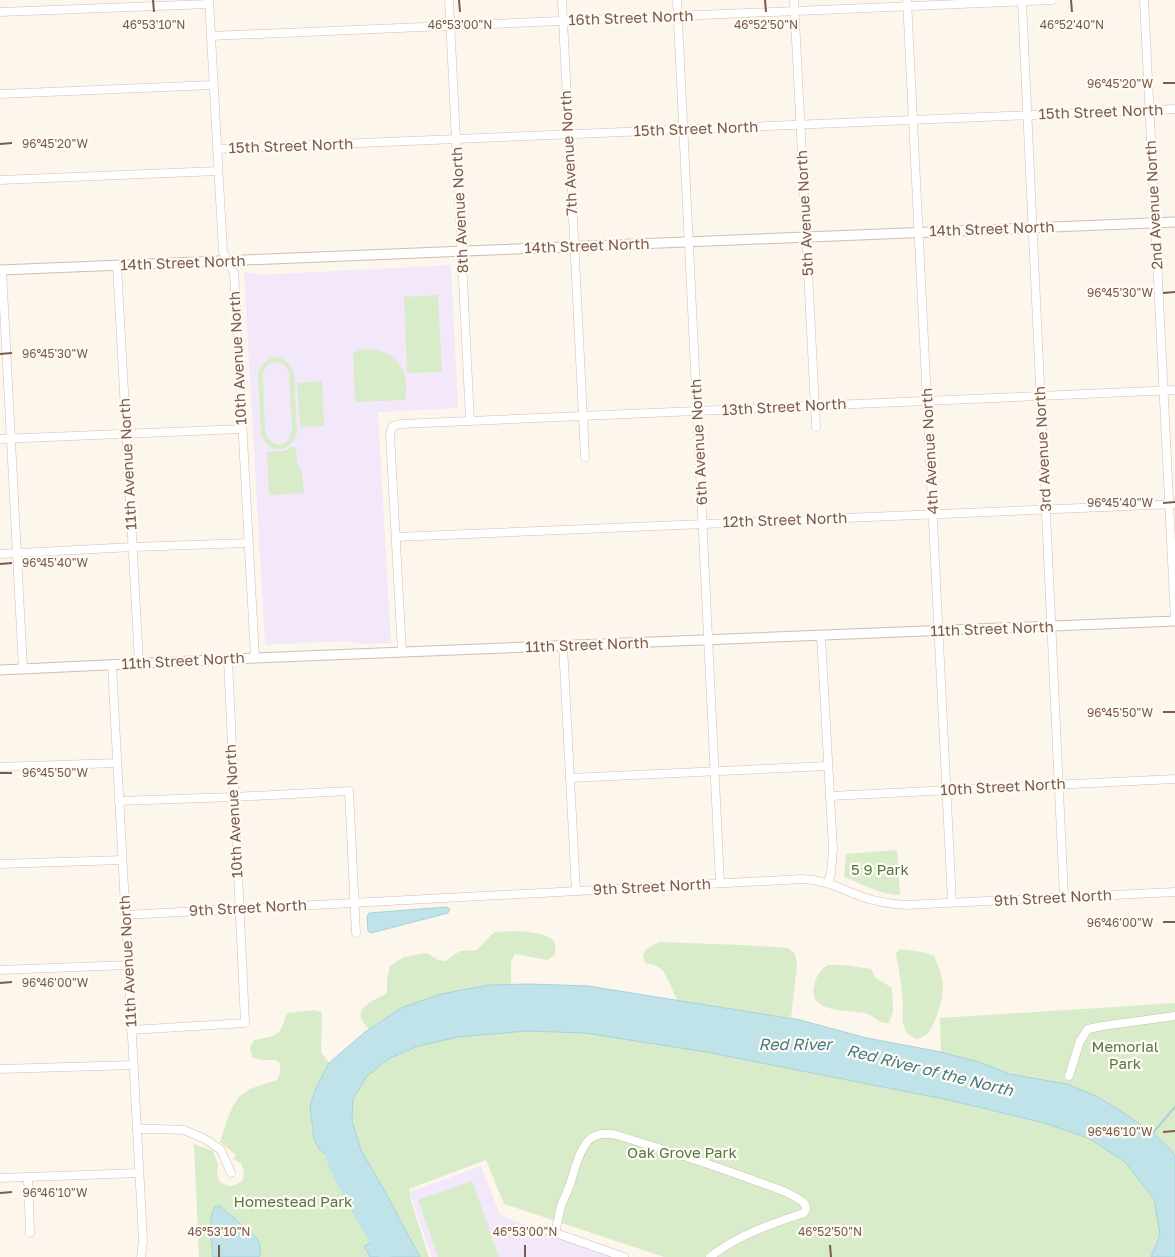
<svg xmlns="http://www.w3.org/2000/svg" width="1175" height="1257" font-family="'Golos Text',sans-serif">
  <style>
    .education { fill: #f3e8fa }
    .green { fill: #d8ecc9; fill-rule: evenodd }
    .water { fill: #bfe3e8; stroke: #a5d3da }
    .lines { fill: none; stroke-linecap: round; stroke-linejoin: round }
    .stream { stroke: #a5d3da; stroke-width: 2 }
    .river { stroke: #bfe3e8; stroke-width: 11 }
    .minor-casing { stroke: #d1beb0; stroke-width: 9 }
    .tertiary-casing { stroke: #d1beb0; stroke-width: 11 }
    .minor { stroke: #fff; stroke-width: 8 }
    .tertiary { stroke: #fff; stroke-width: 9 }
    .ticks { fill: none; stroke: #7a5c4d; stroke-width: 2 }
    .labels { text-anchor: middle; stroke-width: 4.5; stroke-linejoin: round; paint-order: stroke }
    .street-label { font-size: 15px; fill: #7a5c4d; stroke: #fffaf3 }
    .park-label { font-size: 15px; fill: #537a41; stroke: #fffaf3 }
    .water-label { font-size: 16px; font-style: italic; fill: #437c86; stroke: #fffaf3 }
    .ticks-label { font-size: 12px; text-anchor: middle; fill: #7a5c4d; stroke: #fffaf3; stroke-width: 4.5; stroke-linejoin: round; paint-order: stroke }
  </style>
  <rect width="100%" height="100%" fill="#fdf6ec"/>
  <!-- education -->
  <g class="education">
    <polygon points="451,265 458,408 378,412 391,643 363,644 345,641 265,645 244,273 251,273 257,275"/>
    <polygon points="481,1166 500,1215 615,1257 432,1257 409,1192"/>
  </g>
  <!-- green -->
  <g class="green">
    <polygon points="438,295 442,372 407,373 404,297"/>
    <path d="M363,349C395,349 411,369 405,400L355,402L353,353Z"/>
    <path d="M275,357C286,359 291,363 294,374L297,431C293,454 267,456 261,433L258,375C260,365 265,360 275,357ZM275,362C284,363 287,366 289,374L292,430C289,449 271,449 265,432L263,376C264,368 267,364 275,362Z"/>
    <polygon points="322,381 324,426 300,427 297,383"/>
    <polygon points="291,447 296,447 297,464 302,472 304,493 269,495 267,452 285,451"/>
    <path d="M897,850L900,895C881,895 862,884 844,877L846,854Z"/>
    <path d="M515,931C525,932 550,932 555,943C556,946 555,951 555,955L547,960L515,954L511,962V984L489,985L441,994L401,1008L369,1029C348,1010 371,1002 387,993V980L390,966L404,957L427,953L438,960L445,961L460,951L477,950L487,939L495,932Z"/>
    <path d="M659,942L742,945L788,948L795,954L797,965L791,1018L678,1001C672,991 668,975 660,968C656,965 649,964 645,963L643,955L646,949Z"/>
    <path d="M900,949L922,952L934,956C946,980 945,996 935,1020C930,1031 929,1035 917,1039C912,1037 907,1035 905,1029C901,1022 903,1013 903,1005C902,988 899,970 896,953Z"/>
    <path d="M828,965H845L871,969L875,977L892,988L893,1012L889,1023C878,1024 875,1016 865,1013C848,1010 808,1013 814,987C816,976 819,971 828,965Z"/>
    <polygon points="1175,1003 1175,1156 1171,1150 1153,1133 1119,1110 1096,1096 1035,1079 1009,1074 982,1063 941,1052 940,1018"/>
    <path d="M314,1010L322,1012L321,1052L329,1063L316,1088L310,1106L314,1140L320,1150L329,1157L343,1180L374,1242L365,1246L370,1257H199L194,1144L213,1151L218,1164L217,1175L220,1182C230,1188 234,1187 243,1180L244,1171L241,1163L233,1159L236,1155L220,1142C225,1128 231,1101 244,1093C253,1086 266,1084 277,1080L280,1073V1063L275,1060H260L252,1057L250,1047L254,1040C279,1035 279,1037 287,1013Z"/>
    <polygon points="527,1031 585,1033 706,1052 949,1100 1044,1123 1088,1138 1125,1162 1154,1199 1160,1235 1151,1257 664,1257 504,1204 486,1160 409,1189 411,1201 429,1257 420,1257 388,1197 361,1150 352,1121 353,1099 367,1076 390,1058 418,1046 458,1037"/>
    <polygon points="472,1181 499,1257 438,1257 418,1200"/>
  </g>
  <!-- water -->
  <g class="water">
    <polygon points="446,907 450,909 448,913 371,933 368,931 367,917 369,913"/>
    <polygon points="529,984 588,986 800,1020 867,1038 941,1052 982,1063 1009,1074 1067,1084 1096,1096 1119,1110 1153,1133 1171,1150 1175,1156 1175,1257 1151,1257 1160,1235 1154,1199 1125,1162 1088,1138 1044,1123 949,1100 706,1052 585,1033 527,1031 458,1037 418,1046 390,1058 367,1076 353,1099 352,1121 361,1150 388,1197 420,1257 370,1257 364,1246 374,1242 343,1180 329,1157 320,1150 314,1140 310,1106 316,1088 329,1063 365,1032 401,1008 441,994 489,985"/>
    <path d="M220,1206L257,1238C260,1244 262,1251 259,1257H213C212,1244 207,1217 215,1207Z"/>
  </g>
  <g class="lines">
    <!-- stream -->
    <polyline class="stream" points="1152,1134 1175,1107"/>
    <!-- river -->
    <path class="river" d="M331,1157C346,1192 365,1225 386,1257"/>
    <defs>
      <g id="minor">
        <polyline points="209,0 223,252 234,273 255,658"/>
        <polyline points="449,0 470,420"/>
        <polyline points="562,0 585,457"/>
        <polyline points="677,0 720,883"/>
        <polyline points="794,0 816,427"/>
        <polyline points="907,0 952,902"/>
        <polyline points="1144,0 1175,620"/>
        <polyline points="1022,1 1064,897"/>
        <polyline points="0,12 209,4"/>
        <polyline points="211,36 1052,0"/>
        <polyline points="0,94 213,85"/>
        <polyline points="217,149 1175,109"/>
        <polyline points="0,180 218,171"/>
        <polyline points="117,265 139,663"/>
        <polyline points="2,270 23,669"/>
        <polyline points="0,439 242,429"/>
        <polyline points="396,537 1175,504"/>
        <polyline points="0,554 133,547 248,543"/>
        <polyline points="821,636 833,849 831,873 828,883"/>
        <polyline points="563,646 576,891"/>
        <polyline points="402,652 390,434 393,426 400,424 1175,390"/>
        <polyline points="112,665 143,1240 141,1257"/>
        <polyline points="0,767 117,763"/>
        <polyline points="570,778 828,766"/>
        <polyline points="830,796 1175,779"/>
        <polyline points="119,801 233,797 349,791 356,933"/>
        <polyline points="0,864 122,860"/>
        <path d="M125,915L803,879C826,880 841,889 863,897C877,902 891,904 906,905L1175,892"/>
        <polyline points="0,970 128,965"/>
        <polyline points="131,1030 245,1023 228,659"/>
        <polyline points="0,1069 134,1065"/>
        <polyline points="1069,1076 1080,1041 1088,1029 1102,1026 1175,1016"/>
        <polyline points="137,1129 158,1129 184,1130 205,1139 221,1150 231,1173"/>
        <polyline points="28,1177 30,1233"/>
        <polyline points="0,1178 139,1173"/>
        <polyline points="547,1230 624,1257"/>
        <path d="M555,1233C557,1224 559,1215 561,1206C564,1198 569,1189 571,1181C575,1168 579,1152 588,1141C594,1134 604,1133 613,1134C660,1148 707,1163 753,1180C769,1186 792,1192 805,1204L806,1209L804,1213C771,1224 738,1235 710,1257"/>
      </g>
      <g id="tertiary">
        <polyline points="0,270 1175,222"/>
        <polyline points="0,670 255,658 1175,621"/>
      </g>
    </defs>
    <!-- minor casing -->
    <use href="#minor" class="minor-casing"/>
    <!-- tertiary casing -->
    <use href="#tertiary" class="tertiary-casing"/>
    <!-- minor -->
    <use href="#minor" class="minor"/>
    <!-- tertiary -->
    <use href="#tertiary" class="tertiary"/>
  </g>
  <!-- ticks -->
  <path class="ticks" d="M153,0L154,12M459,0L460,12M765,0L766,12M1071,0L1072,12M1163,83H1175M0,144L12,143M1163,293L1175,292M0,354L12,353M1163,503L1175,502M0,564L12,563M1163,712H1175M0,773H12M1163,922H1175M0,983L12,982M1163,1132L1175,1131M0,1193L12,1192M219,1245V1257M525,1245V1257M830,1245L831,1257"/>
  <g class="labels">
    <!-- street labels -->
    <g class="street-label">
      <text transform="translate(631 18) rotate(-2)" y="5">16th Street North</text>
      <text transform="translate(1101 112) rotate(-2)" y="5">15th Street North</text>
      <text transform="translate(696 129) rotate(-2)" y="5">15th Street North</text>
      <text transform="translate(291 146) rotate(-2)" y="5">15th Street North</text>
      <text transform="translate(569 153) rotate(-93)" y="5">7th Avenue North</text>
      <text transform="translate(1154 205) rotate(-93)" y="5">2nd Avenue North</text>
      <text transform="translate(460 210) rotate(-93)" y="5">8th Avenue North</text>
      <text transform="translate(805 213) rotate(-93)" y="5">5th Avenue North</text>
      <text transform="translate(992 229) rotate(-2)" y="5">14th Street North</text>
      <text transform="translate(587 246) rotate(-2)" y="5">14th Street North</text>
      <text transform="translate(183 263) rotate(-2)" y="5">14th Street North</text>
      <text transform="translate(238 358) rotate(-93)" y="5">10th Avenue North</text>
      <text transform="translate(784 407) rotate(-3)" y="5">13th Street North</text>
      <text transform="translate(699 442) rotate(-93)" y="5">6th Avenue North</text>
      <text transform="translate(1043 449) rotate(-93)" y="5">3rd Avenue North</text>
      <text transform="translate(930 451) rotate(-93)" y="5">4th Avenue North</text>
      <text transform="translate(128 464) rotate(-93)" y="5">11th Avenue North</text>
      <text transform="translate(785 520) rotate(-2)" y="5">12th Street North</text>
      <text transform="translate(992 629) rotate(-2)" y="5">11th Street North</text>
      <text transform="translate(587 645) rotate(-2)" y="5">11th Street North</text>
      <text transform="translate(183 661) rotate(-3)" y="5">11th Street North</text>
      <text transform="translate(1003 787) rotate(-3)" y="5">10th Street North</text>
      <text transform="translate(234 811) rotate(-93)" y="5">10th Avenue North</text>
      <text transform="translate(652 887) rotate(-3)" y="5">9th Street North</text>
      <text transform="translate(1053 898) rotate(-3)" y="5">9th Street North</text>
      <text transform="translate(248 908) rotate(-3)" y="5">9th Street North</text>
      <text transform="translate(128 961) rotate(-93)" y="5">11th Avenue North</text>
    </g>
    <!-- park labels -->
    <g class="park-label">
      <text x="880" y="875">5 9 Park</text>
      <text x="1125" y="1052">Memorial<tspan x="1125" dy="17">Park</tspan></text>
      <text x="682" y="1158">Oak Grove Park</text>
      <text x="293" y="1207">Homestead Park</text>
    </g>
    <!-- water labels -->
    <g class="water-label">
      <text x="795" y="1050">Red River</text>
      <text transform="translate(930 1070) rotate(14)" y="6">Red River of the North</text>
    </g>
  </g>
  <g class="ticks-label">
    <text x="154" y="29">46°53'10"N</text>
    <text x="460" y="29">46°53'00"N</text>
    <text x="766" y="29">46°52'50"N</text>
    <text x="1072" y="29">46°52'40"N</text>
    <text x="1120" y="88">96°45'20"W</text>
    <text x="55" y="148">96°45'20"W</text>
    <text x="1120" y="297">96°45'30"W</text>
    <text x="55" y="358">96°45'30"W</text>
    <text x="1120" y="507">96°45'40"W</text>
    <text x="55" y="567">96°45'40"W</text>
    <text x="1120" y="717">96°45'50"W</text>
    <text x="55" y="777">96°45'50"W</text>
    <text x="1120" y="927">96°46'00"W</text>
    <text x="55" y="987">96°46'00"W</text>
    <text x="1120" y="1136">96°46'10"W</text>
    <text x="55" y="1197">96°46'10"W</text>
    <text x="219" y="1236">46°53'10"N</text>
    <text x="525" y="1236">46°53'00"N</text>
    <text x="830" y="1236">46°52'50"N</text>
  </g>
</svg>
